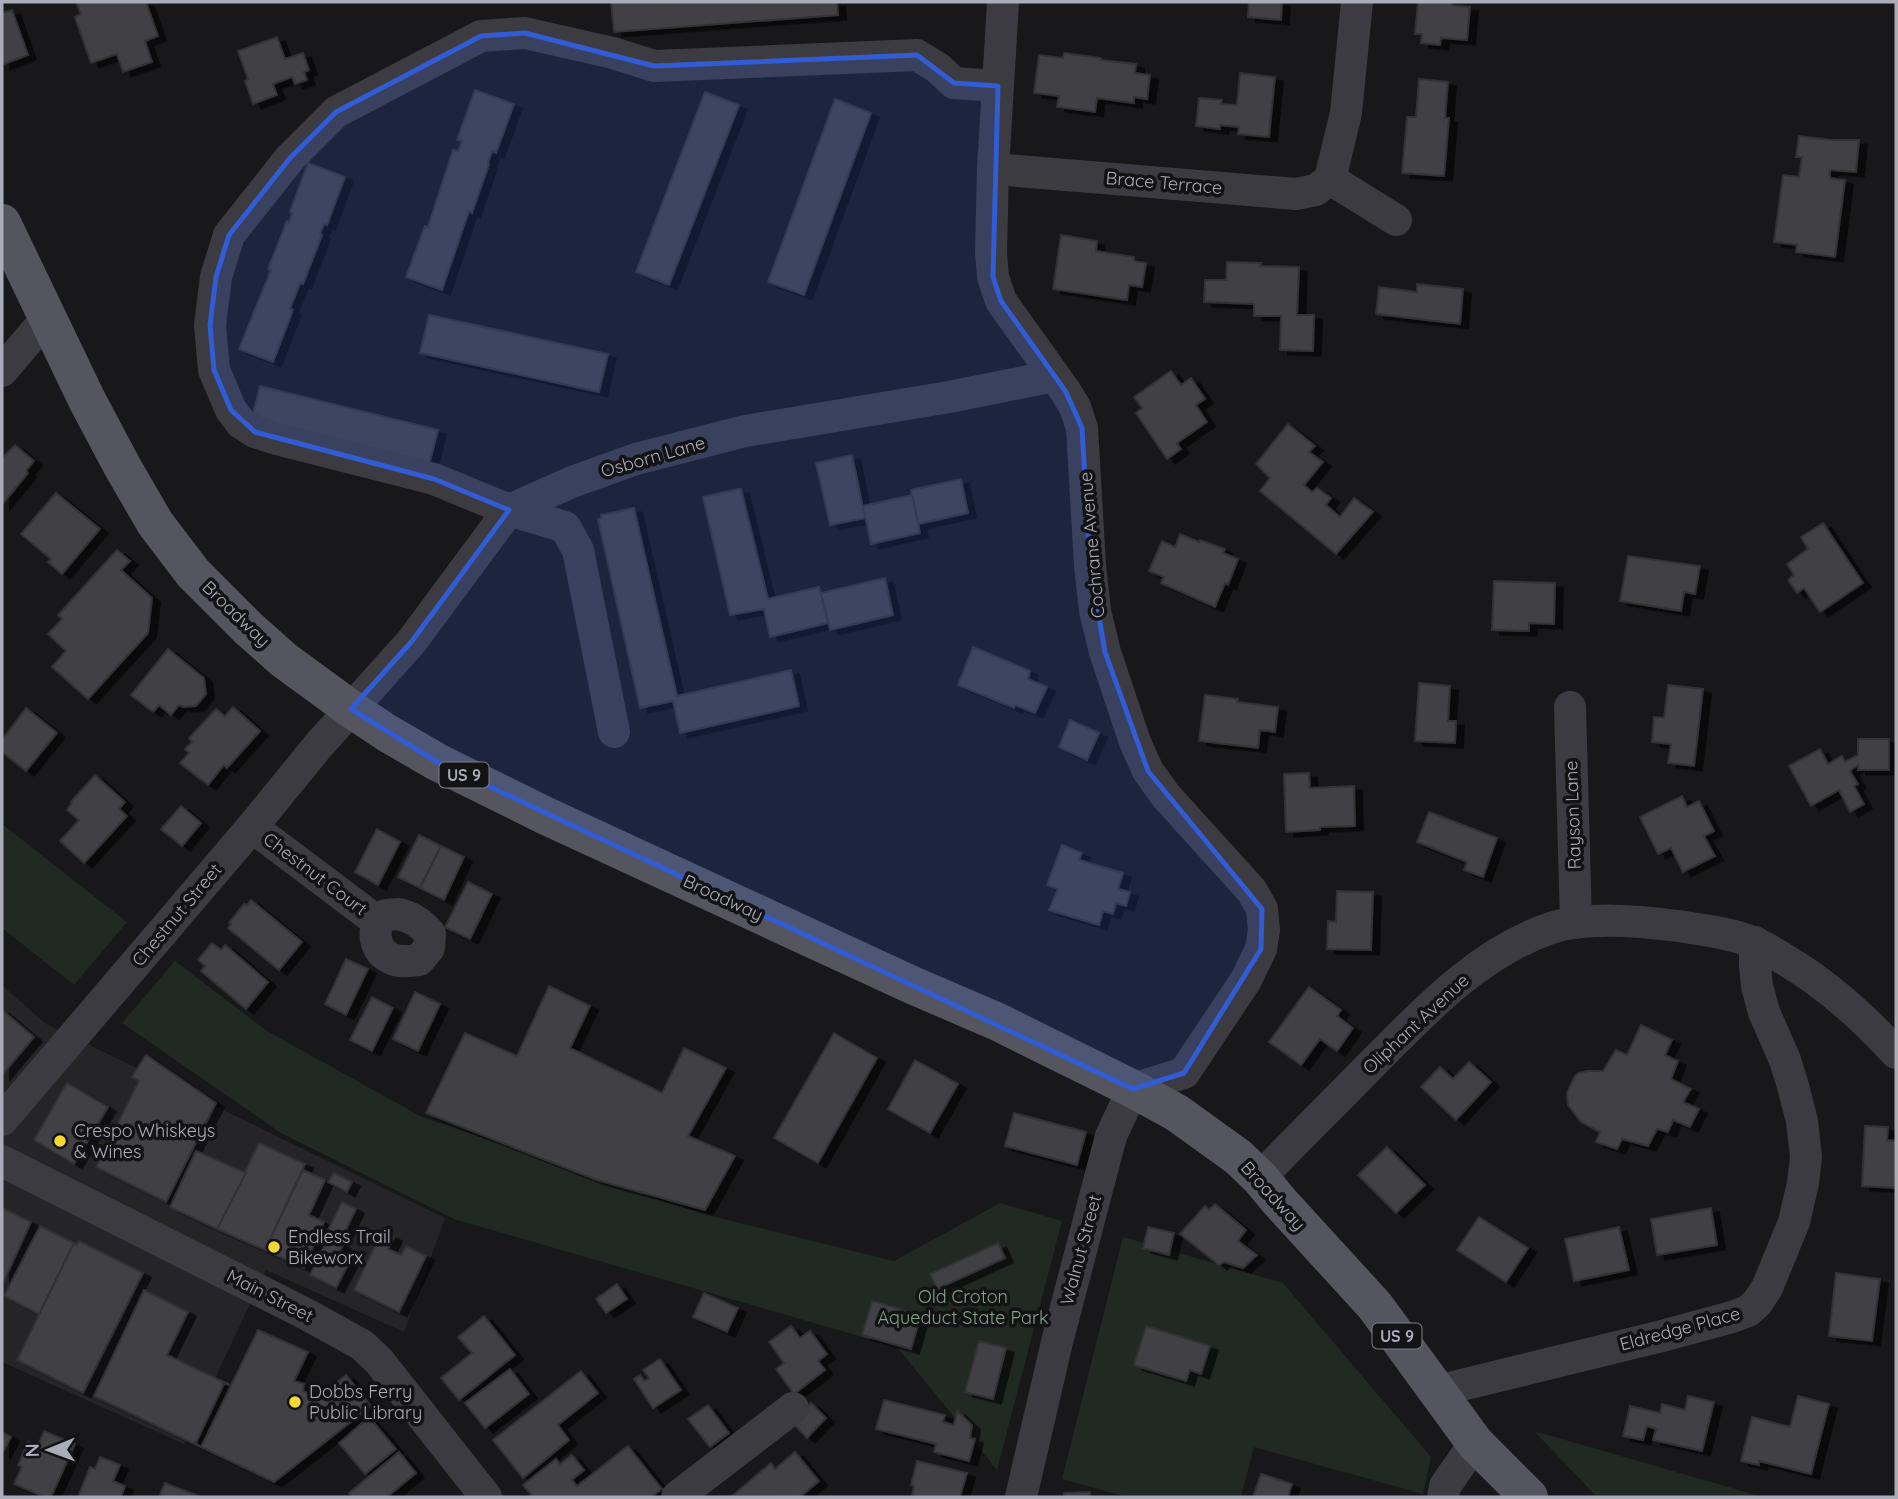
<svg xmlns="http://www.w3.org/2000/svg" width="1898" height="1499" font-family="Quicksand,sans-serif">
  <style>
    .built { fill: #252427 }
    .green { fill: #202922 }
    .building { fill: #404044; stroke: #333236; stroke-width: 2; filter: url(#shadow) }
    .lines { fill: none; stroke-linecap: round; stroke-linejoin: round }
    .street { stroke: #3b3b41; stroke-width: 32 }
    .primary { stroke: #55555f; stroke-width: 38 }
    .marked { fill: #325cd4; fill-opacity: 0.2; stroke: #325cd4; stroke-width: 5; stroke-linejoin: round }
    .poi-dot { fill: #f7d833; stroke: #131315; stroke-width: 2.5 }
    .labels { text-anchor: middle; stroke-width: 7; stroke-linejoin: round; paint-order: stroke }
    .shield { fill: #131315; stroke: #7d7e88; stroke-width: 2 }
    .shield-label { font-size: 16px; font-weight: bold; fill: #aaacba }
    .street-label { font-size: 18px; fill: #aaacba; stroke: #131315 }
    .poi-label { font-size: 18px; fill: #aaacba; stroke: #131315; text-anchor: start }
    .park-label { font-size: 18px; fill: #81a68a; stroke: #131315 }
  </style>
  <defs>
    <filter id="shadow"><feDropShadow dx="8" dy="4.5" stdDeviation="0" flood-color="#0009"/></filter>
  </defs>
  <rect width="100%" height="100%" fill="#18181a"/>
  <!-- built -->
  <polygon class="built" points="2,985 46,1024 445,1218 404,1332 266,1270 184,1444 2,1362"/>
  <!-- green -->
  <g class="green">
    <polygon points="2,824 127,922 74,985 2,928"/>
    <polygon points="175,961 267,1031 422,1117 703,1214 894,1261 1000,1203 1062,1221 997,1470 897,1347 454,1219 281,1133 122,1023"/>
    <polygon points="1123,1237 1283,1283 1431,1457 1423,1494 1254,1447 1241,1497 1127,1497 1062,1479"/>
    <polygon points="1534,1431 1763,1497 1597,1497"/>
  </g>
  <!-- building -->
  <g class="building">
    <polygon points="76,2 146,2 158,36 145,41 152,62 123,72 117,54 91,63 75,17 81,14"/>
    <polygon points="611,2 837,2 838,15 614,32"/>
    <polygon points="1249,2 1282,2 1281,20 1248,17"/>
    <polygon points="1418,2 1452,2 1452,5 1470,7 1467,40 1441,38 1440,45 1421,43 1422,34 1415,34"/>
    <polygon points="12,10 28,55 2,65 2,13"/>
    <polygon points="277,37 285,59 303,53 309,70 304,72 307,80 295,84 292,77 273,84 277,95 253,104 245,81 248,79 238,51"/>
    <polygon points="1064,53 1101,58 1101,60 1136,64 1135,73 1150,75 1147,99 1134,97 1134,103 1097,98 1095,112 1057,107 1059,96 1034,93 1039,55 1063,58"/>
    <polygon points="1240,73 1275,77 1269,137 1238,134 1239,127 1220,125 1220,129 1196,126 1199,98 1222,100 1221,104 1237,105"/>
    <polygon points="1419,79 1448,82 1445,118 1449,118 1444,176 1402,173 1407,117 1416,117"/>
    <polygon points="475,90 514,104 496,153 492,151 488,163 489,164 472,213 469,211 442,290 406,277 425,226 428,227 453,150 458,151 462,141 457,140"/>
    <polygon points="705,92 739,105 669,285 636,272"/>
    <polygon points="835,99 871,113 804,295 768,282"/>
    <polygon points="1799,136 1831,140 1859,140 1856,172 1830,170 1830,178 1845,180 1835,257 1796,252 1797,245 1774,242 1783,175 1799,177 1802,157 1796,157"/>
    <polygon points="308,163 345,177 327,225 324,224 320,234 322,235 303,284 300,283 290,309 293,310 273,362 239,349 271,270 268,269 287,221 289,222 292,213 290,212"/>
    <polygon points="1061,235 1097,241 1096,251 1134,257 1134,261 1146,263 1142,287 1129,285 1127,300 1053,289"/>
    <polygon points="1227,262 1261,263 1260,266 1299,267 1297,315 1314,315 1313,351 1280,350 1281,316 1254,316 1254,304 1204,302 1205,280 1226,280"/>
    <polygon points="1417,284 1463,289 1460,324 1376,314 1379,287 1417,292"/>
    <polygon points="429,315 608,354 599,392 420,353"/>
    <polygon points="1171,371 1181,385 1191,378 1205,399 1196,405 1207,422 1177,443 1181,449 1167,459 1136,413 1142,408 1134,397"/>
    <polygon points="260,386 438,430 429,465 251,422"/>
    <polygon points="1288,424 1315,446 1309,452 1323,462 1304,485 1312,492 1317,488 1331,498 1326,505 1340,517 1354,498 1373,512 1336,554 1260,491 1270,478 1256,464"/>
    <polygon points="15,445 34,461 26,471 28,473 2,505 2,458"/>
    <polygon points="852,455 865,518 830,525 816,463"/>
    <polygon points="961,479 968,513 918,524 911,490"/>
    <polygon points="738,489 741,489 768,599 819,587 828,623 770,637 764,609 730,615 703,497"/>
    <polygon points="56,493 100,529 62,574 48,562 51,559 21,534"/>
    <polygon points="912,495 920,533 871,544 863,506"/>
    <polygon points="634,508 677,696 791,670 799,706 680,733 673,701 640,708 598,519 602,518 601,515"/>
    <polygon points="1823,523 1863,583 1820,612 1804,588 1797,593 1788,580 1794,575 1787,564 1808,549 1801,537"/>
    <polygon points="1180,534 1199,542 1200,540 1225,549 1223,553 1238,559 1228,585 1225,583 1215,607 1161,583 1164,577 1149,571 1162,541 1175,547"/>
    <polygon points="117,550 130,561 121,570 152,598 148,633 88,699 52,667 66,651 48,634 62,619 58,615"/>
    <polygon points="1628,556 1700,566 1695,594 1684,592 1681,611 1620,601"/>
    <polygon points="885,578 893,615 830,630 821,593"/>
    <polygon points="1494,581 1555,583 1554,624 1529,623 1529,631 1492,630"/>
    <polygon points="973,647 1030,671 1028,679 1047,687 1035,713 1015,705 1014,708 958,685"/>
    <polygon points="168,649 204,678 206,694 196,706 183,707 179,705 171,715 159,705 153,712 131,695"/>
    <polygon points="1419,683 1450,686 1448,721 1456,721 1455,743 1415,741"/>
    <polygon points="1668,685 1703,689 1694,766 1668,763 1671,744 1652,742 1654,717 1664,718"/>
    <polygon points="1205,695 1238,699 1237,702 1278,707 1275,732 1260,730 1258,748 1199,741"/>
    <polygon points="233,707 260,731 227,768 224,765 208,785 180,763 189,753 185,749 192,742 189,738 216,709 225,716"/>
    <polygon points="26,708 57,733 26,771 2,752 2,740"/>
    <polygon points="1070,720 1099,733 1087,760 1059,747"/>
    <polygon points="1858,739 1889,739 1889,770 1858,770 1858,765 1850,771 1858,784 1854,786 1864,804 1850,812 1839,790 1811,806 1789,766 1820,749 1828,764 1842,756 1845,762 1858,755"/>
    <polygon points="1309,773 1310,788 1354,786 1355,826 1320,827 1320,830 1286,832 1284,774"/>
    <polygon points="95,775 125,802 119,809 127,816 84,863 60,841 79,820 67,810 72,803 71,802"/>
    <polygon points="1682,796 1687,807 1699,801 1714,831 1704,836 1715,856 1683,872 1671,848 1658,854 1640,817"/>
    <polygon points="181,806 201,823 182,846 161,829"/>
    <polygon points="1429,812 1497,838 1483,877 1464,870 1467,862 1417,842"/>
    <polygon points="377,829 400,842 378,885 355,872"/>
    <polygon points="419,835 441,846 420,888 398,877"/>
    <polygon points="1062,845 1082,853 1079,860 1123,873 1118,889 1130,892 1126,906 1116,903 1113,914 1103,911 1099,925 1049,910 1058,889 1047,885"/>
    <polygon points="441,846 464,857 444,900 420,888"/>
    <polygon points="468,882 492,894 470,939 445,927"/>
    <polygon points="1337,891 1373,892 1371,950 1327,949 1328,921 1336,922"/>
    <polygon points="251,900 302,942 279,970 228,928 231,924 229,923 244,904 247,905"/>
    <polygon points="212,943 221,950 225,945 268,982 246,1009 201,971 205,966 198,960"/>
    <polygon points="346,959 368,969 346,1015 325,1004"/>
    <polygon points="549,986 590,1006 570,1048 662,1093 684,1048 726,1068 688,1136 735,1156 705,1210 597,1180 426,1113 465,1033 517,1056"/>
    <polygon points="1309,987 1341,1010 1337,1016 1353,1028 1337,1051 1320,1039 1301,1065 1269,1042"/>
    <polygon points="415,992 440,1004 418,1051 393,1039"/>
    <polygon points="372,997 393,1008 372,1051 350,1040"/>
    <polygon points="2,1010 34,1037 2,1075"/>
    <polygon points="1641,1025 1672,1040 1665,1055 1678,1061 1671,1079 1691,1089 1683,1102 1699,1109 1690,1127 1673,1120 1668,1132 1657,1129 1648,1146 1622,1139 1617,1149 1596,1142 1600,1132 1581,1122 1568,1105 1567,1093 1575,1076 1579,1073 1588,1071 1603,1071 1616,1050 1627,1055"/>
    <polygon points="834,1033 877,1058 818,1163 774,1138"/>
    <polygon points="146,1055 216,1103 166,1202 96,1167 139,1081 132,1077"/>
    <polygon points="915,1060 958,1084 930,1133 888,1109"/>
    <polygon points="1469,1062 1491,1082 1456,1120 1421,1087 1440,1067 1453,1079"/>
    <polygon points="67,1083 108,1107 74,1164 34,1140"/>
    <polygon points="1014,1113 1086,1132 1077,1165 1005,1146"/>
    <polygon points="1865,1126 1888,1127 1887,1140 1896,1141 1895,1188 1862,1186"/>
    <polygon points="259,1143 305,1164 265,1250 217,1229"/>
    <polygon points="1387,1147 1425,1185 1396,1213 1358,1175"/>
    <polygon points="196,1151 246,1173 217,1229 170,1207"/>
    <polygon points="303,1170 325,1180 309,1215 324,1222 304,1268 265,1250"/>
    <polygon points="334,1173 352,1182 347,1192 328,1182"/>
    <polygon points="342,1202 356,1209 341,1240 327,1232"/>
    <polygon points="1215,1204 1246,1230 1238,1241 1257,1255 1243,1268 1224,1262 1219,1265 1180,1234 1205,1206 1209,1210"/>
    <polygon points="2,1208 31,1222 4,1281 2,1280"/>
    <polygon points="1711,1208 1717,1245 1657,1255 1651,1219"/>
    <polygon points="1479,1217 1528,1248 1506,1282 1457,1250"/>
    <polygon points="40,1226 74,1243 39,1314 4,1296"/>
    <polygon points="1148,1227 1174,1233 1169,1255 1143,1248"/>
    <polygon points="1619,1227 1629,1270 1574,1281 1565,1239"/>
    <polygon points="382,1231 394,1237 388,1249 401,1255 406,1246 426,1256 399,1312 354,1290"/>
    <polygon points="329,1237 343,1245 340,1251 352,1257 336,1288 310,1275"/>
    <polygon points="79,1241 143,1273 83,1393 17,1360 74,1243 77,1245"/>
    <polygon points="998,1243 1005,1258 937,1289 930,1274"/>
    <polygon points="1836,1273 1880,1279 1872,1341 1829,1336"/>
    <polygon points="617,1284 627,1299 606,1313 596,1299"/>
    <polygon points="144,1290 188,1312 167,1355 230,1385 222,1383 224,1384 196,1443 194,1442 201,1447 94,1396"/>
    <polygon points="704,1293 738,1308 727,1332 693,1317"/>
    <polygon points="872,1301 921,1315 911,1349 862,1335"/>
    <polygon points="484,1316 515,1355 459,1400 441,1378 472,1353 458,1337"/>
    <polygon points="791,1326 800,1338 810,1331 827,1354 818,1361 825,1370 794,1394 776,1369 784,1363 769,1342"/>
    <polygon points="1146,1326 1210,1346 1201,1374 1190,1370 1186,1381 1134,1365"/>
    <polygon points="258,1330 308,1352 294,1381 304,1384 303,1391 318,1397 346,1375 371,1406 274,1482 201,1447"/>
    <polygon points="979,1341 1006,1348 993,1399 965,1392"/>
    <polygon points="660,1359 681,1390 653,1408 634,1379 640,1375 644,1381 649,1378 643,1370"/>
    <polygon points="510,1369 529,1394 485,1428 465,1403"/>
    <polygon points="581,1371 598,1393 558,1425 569,1440 523,1478 493,1440"/>
    <polygon points="1688,1396 1714,1402 1702,1451 1653,1440 1656,1429 1647,1426 1643,1440 1623,1436 1630,1406 1660,1413 1662,1404 1685,1410"/>
    <polygon points="1798,1396 1829,1404 1811,1474 1759,1461 1759,1465 1741,1461 1752,1417 1790,1427"/>
    <polygon points="884,1400 945,1415 943,1422 954,1425 957,1411 972,1425 970,1438 975,1439 969,1461 934,1452 936,1444 876,1429"/>
    <polygon points="811,1403 826,1418 807,1438 792,1422"/>
    <polygon points="708,1405 729,1433 710,1447 688,1419"/>
    <polygon points="369,1417 396,1449 365,1474 339,1443"/>
    <polygon points="44,1431 75,1444 51,1497 44,1497 14,1484 22,1467 18,1465 28,1442 38,1446"/>
    <polygon points="2,1432 11,1437 2,1454"/>
    <polygon points="628,1446 662,1489 651,1497 533,1497 523,1485 556,1459 560,1464 572,1455 584,1470 572,1480 577,1486"/>
    <polygon points="399,1452 416,1473 387,1497 352,1497 349,1493"/>
    <polygon points="795,1452 819,1481 800,1497 732,1496 771,1463 775,1469"/>
    <polygon points="100,1457 120,1465 113,1481 125,1486 121,1497 78,1497 90,1467 95,1469"/>
    <polygon points="917,1461 967,1473 960,1497 919,1497 912,1496 914,1486 911,1485"/>
    <polygon points="1261,1474 1292,1484 1288,1497 1253,1497"/>
    <polygon points="165,1483 201,1497 159,1497"/>
    <polygon points="1090,1492 1090,1497 1064,1497 1064,1493"/>
  </g>
  <g class="lines">
    <!-- street -->
    <g class="street">
      <polyline points="1003,2 993,169 991,253 993,277 1001,301 1066,392 1075,407 1082,428 1090,565 1095,611 1105,652 1135,742 1148,771 1166,796 1252,891 1262,909 1264,930 1261,949 1246,980 1184,1073 1133,1089 1111,1136 1057,1342 1021,1497"/>
      <polyline points="993,169 1296,194 1316,190 1330,179 1346,113 1357,2"/>
      <polyline points="1330,179 1396,220"/>
      <polyline points="2,371 47,318"/>
      <polyline points="1570,707 1576,923"/>
      <polyline points="614,732 578,550 565,527 509,510 434,479 273,438 255,432 241,423 231,410 214,370 210,325 216,277 229,235 290,158 336,112 481,36 525,33 613,53 654,66 917,55 938,68 954,83 998,86"/>
      <polyline points="252,827 378,922"/>
      <path d="M399,914C413,918 421,923 430,934L429,948L419,960C409,961 399,963 390,958C377,952 372,936 378,923C379,921 385,916 386,915Z"/>
      <polyline points="2,1120 252,827 318,746 412,641 509,510 572,482 636,459 745,431 949,397 1054,376"/>
      <polyline points="2,1161 306,1314 362,1345 379,1361 486,1497"/>
      <path d="M1260,1178C1295,1141 1332,1105 1368,1068C1422,1014 1477,953 1551,928C1588,916 1640,921 1678,926C1703,930 1731,933 1755,943C1766,947 1777,955 1787,961C1829,986 1863,1017 1896,1053"/>
      <polyline points="1437,1391 1662,1336 1732,1317 1748,1311 1757,1303 1767,1288 1794,1222 1803,1183 1806,1157 1802,1121 1793,1086 1785,1060 1764,1012 1757,986 1755,966 1755,942"/>
      <polyline points="677,1497 793,1408"/>
      <polyline points="1443,1497 1445,1486 1475,1443"/>
    </g>
    <!-- primary -->
    <polyline class="primary" points="2,223 87,400 122,466 155,523 193,573 249,629 284,660 351,709 387,733 437,762 544,815 912,985 998,1022 1133,1089 1177,1113 1238,1157 1260,1178 1280,1202 1375,1306 1475,1443 1529,1497"/>
  </g>
  <!-- marked area -->
  <path class="marked" d="M525,33L654,66L917,55L954,83L998,86L993,277L1001,301L1066,392L1082,428L1090,565L1105,652L1148,771L1262,909L1261,949L1184,1073L1133,1089L437,762L351,709L412,641L509,510L434,479L255,432L231,410L214,370L210,325L216,277L229,235L290,158L336,112L481,36Z"/>
  <!-- markers -->
  <g class="poi-dot">
    <circle cx="60" cy="1141" r="7"/>
    <circle cx="274" cy="1247" r="7"/>
    <circle cx="295" cy="1402" r="7"/>
  </g>
  <g class="labels">
    <!-- shield labels -->
    <g class="shield">
      <rect x="439.5" y="762.5" width="49" height="25" rx="5"/>
      <rect x="1372.5" y="1323.5" width="49" height="25" rx="5"/>
    </g>
    <g class="shield-label">
      <text x="464" y="781">US 9</text>
      <text x="1397" y="1342">US 9</text>
    </g>
    <!-- street labels -->
    <g class="street-label">
      <text transform="translate(1164 183) rotate(5)" y="6">Brace Terrace</text>
      <text transform="translate(653 457) rotate(-16)" y="6">Osborn Lane</text>
      <text transform="translate(1092 545) rotate(-95)" y="6">Cochrane Avenue</text>
      <text transform="translate(236 614) rotate(44)" y="6">Broadway</text>
      <text transform="translate(1573 815) rotate(-92)" y="6">Rayson Lane</text>
      <text transform="translate(315 874) rotate(37)" y="6">Chestnut Court</text>
      <text transform="translate(723 898) rotate(25)" y="6">Broadway</text>
      <text transform="translate(177 915) rotate(-50)" y="6">Chestnut Street</text>
      <text transform="translate(1416 1024) rotate(-43)" y="6">Oliphant Avenue</text>
      <text transform="translate(1273 1196) rotate(48)" y="6">Broadway</text>
      <text transform="translate(1081 1250) rotate(-75)" y="6">Walnut Street</text>
      <text transform="translate(270 1296) rotate(27)" y="6">Main Street</text>
      <text transform="translate(1680 1329) rotate(-15)" y="6">Eldredge Place</text>
    </g>
    <!-- poi labels -->
    <g class="poi-label">
      <text x="74" y="1137">Crespo Whiskeys<tspan x="74" dy="21">&amp; Wines</tspan></text>
      <text x="288" y="1243">Endless Trail<tspan x="288" dy="21">Bikeworx</tspan></text>
      <text x="309" y="1398">Dobbs Ferry<tspan x="309" dy="21">Public Library</tspan></text>
    </g>
    <!-- park labels -->
    <g class="park-label">
      <text x="963" y="1303">Old Croton<tspan x="963" dy="21">Aqueduct State Park</tspan></text>
    </g>
  </g>
  <!-- border -->
  <rect width="1898" height="1499" fill="none" stroke="#aaacba" stroke-width="7"/>
  <!-- north arrow -->
  <g transform="translate(49 1450) rotate(269)" stroke="#131315" stroke-width="5" paint-order="stroke">
  <path d="M0-5L12 26L0 18L-12 26Z" fill="#aaacba"/>
  <text y="-10" font-size="19" font-weight="bold" text-anchor="middle" fill="#aaacba">N</text>
  </g>
</svg>
